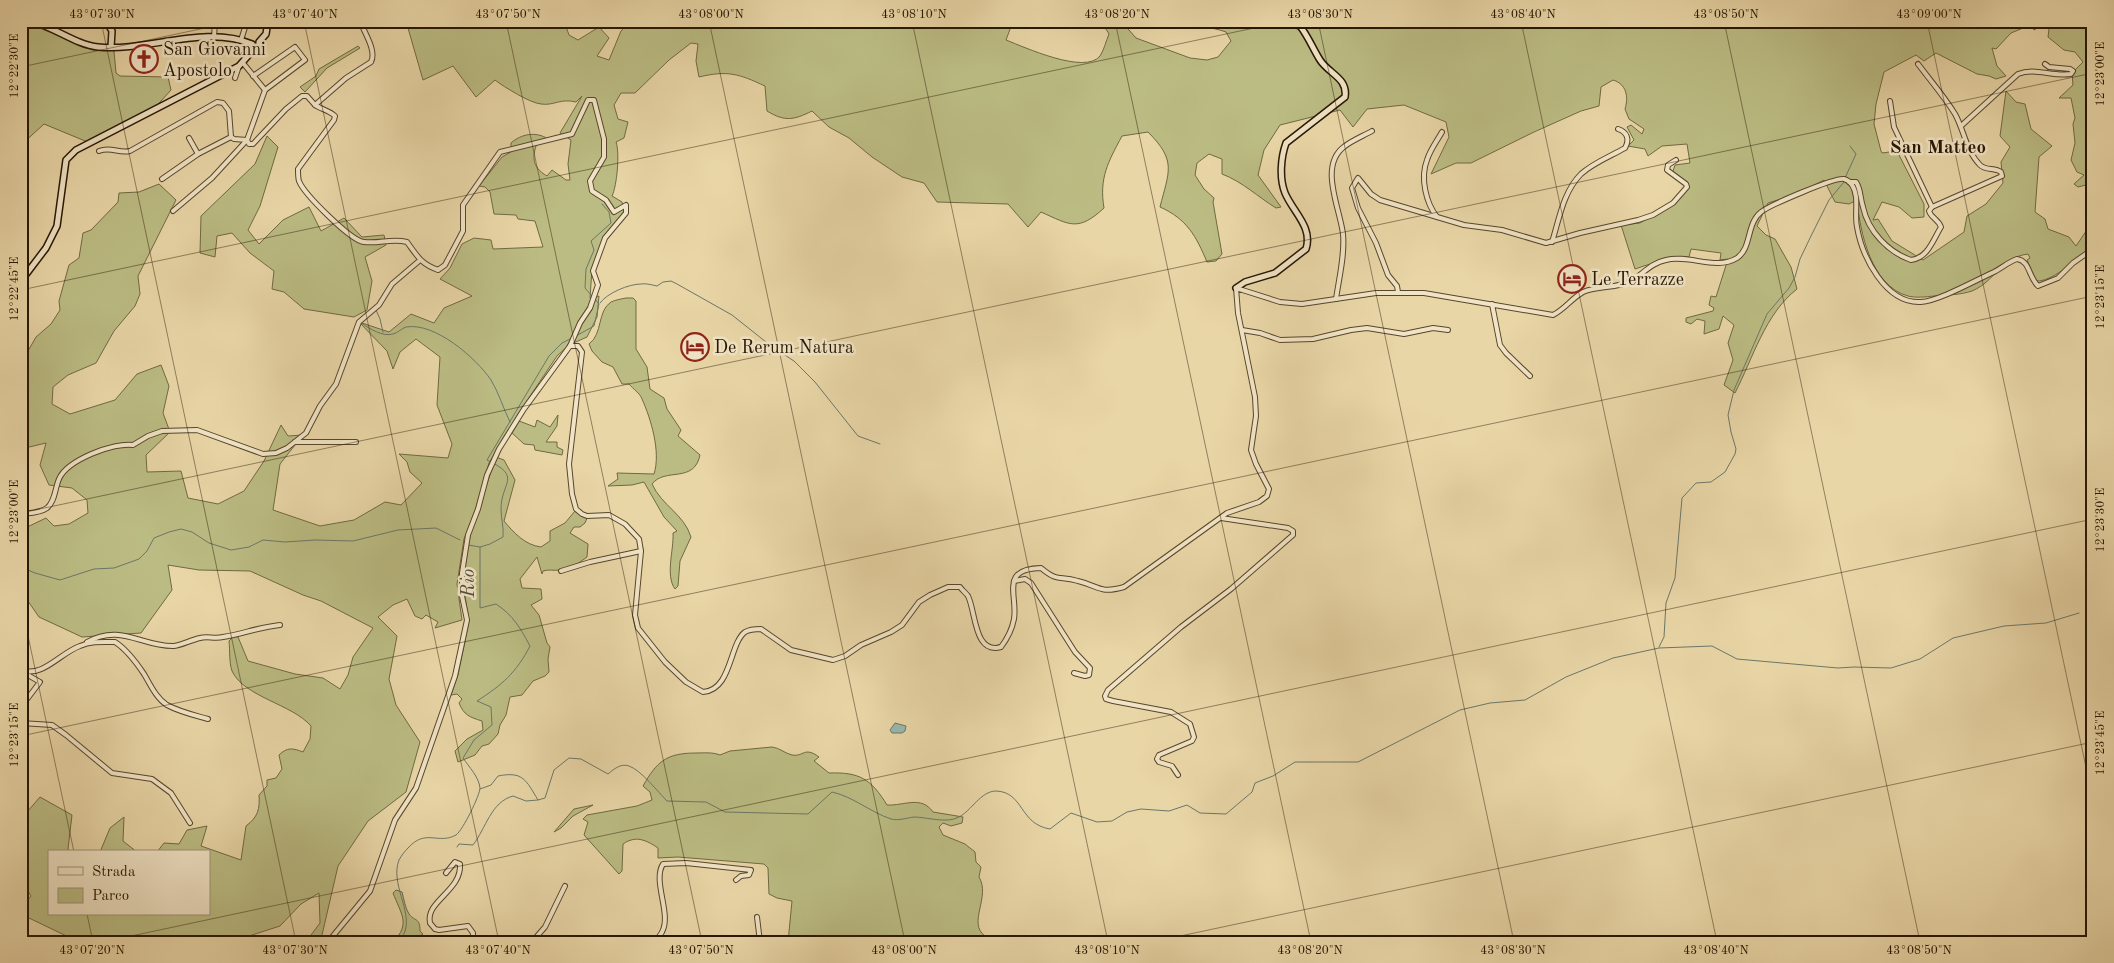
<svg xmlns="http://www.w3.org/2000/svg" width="2114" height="963" font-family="'Old Standard TT',serif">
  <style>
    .green { fill: #bbbc83; stroke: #706942 }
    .water { fill: #99b8ae; stroke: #6b7769 }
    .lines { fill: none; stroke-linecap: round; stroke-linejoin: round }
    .stream { stroke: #6b7769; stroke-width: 1 }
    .street-casing { stroke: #57462b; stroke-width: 6 }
    .secondary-casing { stroke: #261602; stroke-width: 8 }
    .street { stroke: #f1e4c6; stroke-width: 4 }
    .secondary { stroke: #f1e4c6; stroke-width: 5 }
    .ticks { fill: none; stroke: #261602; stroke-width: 1; stroke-opacity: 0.45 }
    .labels { text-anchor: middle; stroke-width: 5; stroke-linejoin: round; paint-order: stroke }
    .poi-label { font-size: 18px; fill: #261602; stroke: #f1e4c6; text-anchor: start }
    .neighbourhood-label { font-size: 19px; font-weight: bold; fill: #261602; stroke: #f1e4c6 }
    .water-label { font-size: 19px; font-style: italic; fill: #4e4f3e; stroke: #f1e4c6 }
    .neatline { fill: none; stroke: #261602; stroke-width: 2 }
    .ticks-label { font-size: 12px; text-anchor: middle; fill: #261602 }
  </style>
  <rect width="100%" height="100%" fill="#e9d6a7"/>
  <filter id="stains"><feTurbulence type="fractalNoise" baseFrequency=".004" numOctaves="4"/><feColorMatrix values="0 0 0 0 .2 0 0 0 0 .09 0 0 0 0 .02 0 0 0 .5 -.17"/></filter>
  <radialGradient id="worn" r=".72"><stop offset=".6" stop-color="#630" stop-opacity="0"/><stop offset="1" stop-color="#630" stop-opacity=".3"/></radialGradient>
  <!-- green -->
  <g class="green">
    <polygon points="28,21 96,47 114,51 116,73 120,76 168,77 171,90 151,112 90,143 44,124 21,145 21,30"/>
    <path d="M394,21H564L569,35L578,40L599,27L609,38L597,56L609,60L621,31L630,21H1013L1006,40C1024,47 1085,75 1100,56C1104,50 1106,41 1109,34L1101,21H1121L1136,38L1190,58L1207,60L1218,57L1231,41L1226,32C1212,27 1199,27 1185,21H2041V26L2034,30L2029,23H2023V28L2011,33L1996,49L1992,48L1997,66L2006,76L1996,79L1989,76L1977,74L1936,53L1924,61L1916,55L1884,72L1876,104L1874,124L1881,151L1882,153L1897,151L1924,204V217L1912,218L1899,207L1882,202L1873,220L1878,219L1892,241L1923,260L1964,232L1967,216L1986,204L2003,183L2001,162L2010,147L2000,136L2006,91L2016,102L2025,104L2031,129L2052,146L2039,157L2035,212L2045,219L2048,229L2069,237L2076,246L2093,221V253L2087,251C2074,261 2052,282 2036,281L2027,260L2030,258L2028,254C1999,258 1996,281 1972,291C1960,295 1947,295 1934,296C1925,297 1916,298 1908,296C1871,286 1860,232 1857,200L1849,204L1835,202L1824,180L1797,194L1768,203L1757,226L1766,235L1775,239L1791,267L1797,289C1765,314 1753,358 1735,393L1724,385L1733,360L1728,343L1734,325L1723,316L1719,329L1704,334L1705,321L1697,319L1691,324L1686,322V318L1713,311L1714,308L1709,305L1711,296L1716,297L1728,259L1720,260L1721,253L1691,249L1689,257H1671L1635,269L1621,225L1640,223L1660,212L1690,187L1673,171L1675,165L1690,163L1687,144L1662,146L1648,156L1645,149L1628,146L1634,140L1627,127L1631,125L1642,134L1644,129L1629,119L1625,109C1629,96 1626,84 1613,80L1601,87L1599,106L1581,111L1534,132L1471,163H1456L1431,174L1449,137L1446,122L1404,105L1367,109L1353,127L1340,110L1280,125L1264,150L1258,175L1281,207L1276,208C1258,197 1243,182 1222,174V159L1209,154L1197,163L1195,175L1204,189L1214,198L1213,202L1222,254L1216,261L1207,262C1196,236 1187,219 1160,207C1169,171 1177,161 1148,132L1122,136C1108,162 1099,178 1104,208C1078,232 1070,225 1041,212L1028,227L1008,204L937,202L924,183L902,177L872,157L849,138L829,127L812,111C794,120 785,122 767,111L765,86C739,74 728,70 699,77L696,61L698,44L691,43L669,60L635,93H621L614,105L618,119L628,122L624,138L616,142C620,152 617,186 612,196L622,202L624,211L600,248L592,269L590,298L599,296L597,317L587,337L569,345L557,356L518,414L489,463L475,511L464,539L457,584L462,620L435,628L438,622L426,615L422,619L415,616L407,599L393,605L378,617L397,636L389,679L396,705L420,742L406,792L368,821L338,866L322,935L325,942H319L311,935L320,923L319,893L301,904L280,926L246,937L251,942H79L29,918L21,926V908L31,896L21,880V819L40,797L72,815L68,849L70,852H49V914H209V852H157L164,843L179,844L187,830L207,826L201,846L241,860L246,826C258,817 260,809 259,795L267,786V780L276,778L282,769L279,755C287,747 293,748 303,752L310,739L311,726C292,704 244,697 232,671C229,662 230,650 229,641L234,636L238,637L248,661L295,674L323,678L340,689L348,675L353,657L373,628L321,601L303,595L250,571L199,570L168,565L172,590L141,633L82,637L39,617L21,591V530L46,518L54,526L69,524L88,513L87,500L72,488L49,485L40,465L46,443L21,449V359L24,358L36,337L51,324L60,310L59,301L69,265L79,258L83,233L91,230L118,202L119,193L139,192L159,184L176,200L138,276L140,294L135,306L114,331L96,363L68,375L53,387L52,404L70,414L115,400L137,374L161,365L169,386L163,413L170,432L146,455L147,472L181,471L188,498L218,504L244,491L264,461L281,425L288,436L303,435L280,464L273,510L320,526L354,520L385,502L401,505L422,483L410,472L407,462L399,454L448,458L452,444L437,405L440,357L416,339L400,352L393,369L387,351L359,322L389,332L411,314L434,323L444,308L472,296L440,279L450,268L462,244L474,238L491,240L493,249L543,247L535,221L518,219L516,215L494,214L490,192L485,187L479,186L502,157L511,152V143C521,134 536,131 548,139L538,141C532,155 531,167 547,176L552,170L566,180H570L568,164L571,140L560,133L582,96L576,102C560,98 554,106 541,104C530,103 504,87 495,80L476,97L453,66L423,80L408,28Z"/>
    <polygon points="2050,21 2093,21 2093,210 2088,208 2087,197 2090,189 2086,185 2078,187 2074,184 2084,175 2077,172 2071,160 2075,143 2073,124 2075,118 2071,98 2059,98 2073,85 2072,73 2083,62 2075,52 2064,50 2048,37"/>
    <polygon points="358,46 360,48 327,68 305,92 300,87 316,76 319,69"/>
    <polygon points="267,136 278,147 260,206 248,230 259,244 283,220 309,207 321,231 344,218 362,237 384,235 386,245 365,257 372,281 367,310 354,317 304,309 284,292 272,289 274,271 250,253 232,233 217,236 215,257 200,253 201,216 255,164"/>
    <path d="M626,298H633L636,301V349L647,367L650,389L664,398L667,409L681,430L678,436L700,455C694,484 665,467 652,484C662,506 684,514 691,537L680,561L678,586L675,589C665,575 674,550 673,533L677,531L664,517L644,482L632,485L608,486L618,479L617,473L654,474C661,452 651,419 642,399C640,393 633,389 629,384H622L613,367L602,362L592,351L589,344C603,334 597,311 611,302C615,300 621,299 626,298Z"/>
    <polygon points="558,415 557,426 546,442 557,442 557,447 563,450 562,455 535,450 534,445 524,444 512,433 519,421 535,427 537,420 550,427"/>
    <path d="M496,457L504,460L515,480L504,521C514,533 525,545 541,547L550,541V531L565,523L575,511L587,518L585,523L580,527H574L570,533L588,544L587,557C579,563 570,569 560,570C554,571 549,569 543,571L542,574L537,557L520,579L522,588L541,589L542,599L531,605L539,615L547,643L550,647L548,659L549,672L545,676L533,681L522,695L510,697L506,715L500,725L498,734L489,744L482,746L475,755L458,762L455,751L467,739L483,730L482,721C469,717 464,715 459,703L462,699L457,694L451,695L458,675L469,621L463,584L469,537Z"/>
    <path d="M772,747C780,748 784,753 792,755C804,757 804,746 819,757L814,761L829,773C860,772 871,779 887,805C904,806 921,795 933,812L963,817L962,823L951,826L943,823L939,827L943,835L965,844L975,852L976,862L981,867L979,877C991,897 967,923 985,936L982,942H839L830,936L826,942H788L792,901L777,898L769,894L768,868L764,864L678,857L658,858V848C646,840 636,835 623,844L622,871L619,874L584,835L588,822L583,819L587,815L637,806L652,800L650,792L643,786C657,761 667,753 696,753C705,753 712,752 720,755L730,751Z"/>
    <polygon points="593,805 573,816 561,828 554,832 574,809"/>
    <polygon points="124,817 123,841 137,852 100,852 110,828"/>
    <path d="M396,890L402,892C404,899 405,908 409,914C415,922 420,917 420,931L423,934L409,942H393C411,924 401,914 393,893Z"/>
  </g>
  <!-- water -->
  <polygon class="water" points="895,723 906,726 905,731 902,733 892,733 890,730"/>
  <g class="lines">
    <!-- stream -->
    <g class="stream">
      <polyline points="1845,178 1856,154 1850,146"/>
      <polyline points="592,296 585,288 586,269 594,250 591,241 611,223 609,212 602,204"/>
      <path d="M600,303C607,293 629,284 641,284C646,283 652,285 657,286L663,282L671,281L677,284L732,315L771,346L794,361L815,382L858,436L880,444"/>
      <polyline points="376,310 380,319 383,332"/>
      <path d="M361,323C370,329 383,337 393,334C398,333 402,328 406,327C435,322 476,358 491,380C499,393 503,408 510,422"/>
      <polyline points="576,336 594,326 599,304 595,299"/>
      <polyline points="468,545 480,547"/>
      <polyline points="21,567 35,573 60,580 94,569 114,568 139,559 147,551 154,538 169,532 181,529 192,532 209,543 231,550 249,547 263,540 285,542 315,540 353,541 398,530 436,528 460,540"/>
      <polyline points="1659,647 1664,637 1666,603 1675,578 1682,498 1696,483 1711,482 1725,472 1735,454 1736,449 1731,432 1728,415 1734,390 1767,314 1789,288 1795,277 1800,259 1811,236 1829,200 1844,182"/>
      <path d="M480,789L491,785L498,776C523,771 526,780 538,800L545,798L554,770L569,758L581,759L608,774C614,769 621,763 629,766C641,770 658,792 667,801L706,802L725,812L808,814L832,792C854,797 870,812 891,819C897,821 907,818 914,817C927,817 947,824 959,817C971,811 981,791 996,791C1024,792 1019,824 1050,829L1071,813L1097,822L1112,821L1127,812L1141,809L1169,811L1187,805L1200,813L1226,814L1252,792L1255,783L1273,776L1295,762H1358L1460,710L1490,703L1525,700L1566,677L1613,658L1659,648L1712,646L1737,659L1838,668L1854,667L1891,668L1920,659L1953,638L2004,626L2046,623L2079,613"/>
      <path d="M457,847L459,844L473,845C486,828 491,802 513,796L526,801L538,800"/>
      <path d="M395,942C399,939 404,936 405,931C412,911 390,883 399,860C401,856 405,851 408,848C426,828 438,845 456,835C463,830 480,795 480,788C479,777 469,767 463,758L474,740L492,725L491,707L477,701C502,685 516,673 530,646C521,629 513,615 496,604L480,608V547L490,544L503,537C504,527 501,519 501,509C501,482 523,477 487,460L549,356L562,343L572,338"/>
    </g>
    <defs>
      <g id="street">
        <polyline points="162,24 182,21"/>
        <polyline points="214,38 215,21"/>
        <polyline points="241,40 247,21"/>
        <path d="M243,63L265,90L247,140L249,144H253L286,109L302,96H307L315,105L346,78L371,62C377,51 364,32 360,21"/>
        <polyline points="253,76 295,47 305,60 265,90"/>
        <polyline points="235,78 239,66"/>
        <polyline points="1890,101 1894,127 1932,207"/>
        <path d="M315,105C321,109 330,111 335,116L334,120L298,169C298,173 298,178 299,181C304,194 351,241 364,242C379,244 392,238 407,242C418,257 421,264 438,270L445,265L463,231V205L500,152L572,134L588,100H594L604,139V157L590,181L592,191L606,200L614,212L626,205V213L605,238L593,271L598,285L590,308L580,323L570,346"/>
        <path d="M1961,126L2018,74C2035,67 2052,77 2071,74L2073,71L2070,69L2049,67L2045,64"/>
        <polyline points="189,138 198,154"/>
        <path d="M99,151C111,146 119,154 130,151L217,102L223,103L229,111L231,137L234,139L247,140"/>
        <polyline points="162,179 198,154 231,137"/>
        <path d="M1849,182H1856C1861,189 1860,198 1863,207C1868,231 1888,252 1911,260C1928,258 1933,240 1941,227C1938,219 1931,218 1929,211L1932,207L2002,176L2001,172C1995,167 1986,171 1980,165C1966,151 1964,130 1955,114C1944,96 1930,80 1918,64"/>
        <polyline points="173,211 212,178 247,140"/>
        <path d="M1437,217C1426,203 1420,178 1427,160C1430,150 1437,141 1442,132"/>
        <path d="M1552,242C1559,220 1563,192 1581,174C1593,163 1611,156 1625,148C1630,139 1627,132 1618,129"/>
        <polyline points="1398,292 1397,286 1388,275 1376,243 1358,208 1352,188 1358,178 1371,194 1380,200 1464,225 1502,230 1546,243 1580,233 1638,220 1653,215 1673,203 1687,187 1686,184 1667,170 1668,165 1676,160"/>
        <path d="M1336,299C1339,278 1345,255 1343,234C1340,208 1318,165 1345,146C1353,140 1363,136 1372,131"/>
        <polyline points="1492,304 1500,345 1506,353 1530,376"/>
        <polyline points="1242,330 1260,333 1280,340 1313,339 1351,330 1367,328 1404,334 1433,328 1448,330"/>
        <polyline points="295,442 356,442"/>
        <path d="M21,514C30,513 40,513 47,508C55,502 55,488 59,479C67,460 114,442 133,445L148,436L162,431L197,430L263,454L276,453L287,448L306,433L320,406L336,384L359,322L379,305L392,284L419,261"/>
        <polyline points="561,571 590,562 641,551"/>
        <polyline points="1014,581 1025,579 1031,583 1075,652 1090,668 1089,675 1085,676 1074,673"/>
        <path d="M87,642C121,623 142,647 174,646C182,645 191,640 200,638C207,636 215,639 223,637C242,634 260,627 280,625"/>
        <path d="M21,670C43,678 60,653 80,646C91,641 103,642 115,642C126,649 136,662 144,674C150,684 156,698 167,705C180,712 194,715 208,719"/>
        <polyline points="21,707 40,682 26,674"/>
        <polyline points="21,723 52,725 66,735 112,773 152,779 171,793 190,823"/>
        <polyline points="1178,775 1172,766 1159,762 1157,759 1159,755 1192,741 1194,737 1190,724 1171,712 1113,701 1106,699 1105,696 1108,690 1181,627 1231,589 1293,535 1293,531 1288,528 1221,518"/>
        <path d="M446,873L455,862L460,864C462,891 425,901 430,923L435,929L439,930L468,926L473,933V942"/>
        <polyline points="757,917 760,942"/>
        <path d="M328,942L370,891L395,820L416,788L455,676L467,620L462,596V573L468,535L478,509L487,475L499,449L524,409L570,346H578L582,352L569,464L572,494L576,509L582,514L587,516L609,515L625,524L639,539L641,551L635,615L638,628L665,662L686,682L703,692C732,690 729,644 745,632C750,629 755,629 761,629L791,650L833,660L845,656L861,645L891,632L902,625L919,602L930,595L948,587H960C962,590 966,593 968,596C976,612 974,655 1001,647C1007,639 1012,630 1014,619C1018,595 999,569 1041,568C1059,583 1059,575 1078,581C1099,586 1099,594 1124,587L1227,513L1259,502L1267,496L1269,489L1256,464L1251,450L1256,416L1255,397L1238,313L1236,288L1280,302L1302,304L1376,293H1424L1553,315C1565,309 1572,298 1583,292C1599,285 1616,289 1631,281C1643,274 1651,263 1666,260C1689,254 1716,271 1737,258C1752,248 1746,224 1761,212C1770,205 1835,177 1844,179C1852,181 1855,190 1856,197C1857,207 1855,217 1857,227C1862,256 1885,304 1921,302C1939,301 1976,280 1994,272C2002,268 2008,262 2017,259C2030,261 2028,276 2038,286L2058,278L2073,263L2093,249"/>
        <polyline points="532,942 545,927 565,886"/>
        <path d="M654,942C657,939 660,936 662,932C672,914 652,881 663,864L686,863L751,870L749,875L741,876L736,880"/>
      </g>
      <g id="secondary">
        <path d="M30,21C53,26 76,45 98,47C148,52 204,24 252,44"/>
        <polyline points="106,21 112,31 111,47"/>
        <polyline points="21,281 46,248 57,226 66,160 76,150 239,66 254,49 259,48 259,42 266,34 268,21"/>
        <path d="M1236,288L1245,282L1275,273L1306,249C1313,227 1293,212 1285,193C1279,178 1281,157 1286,143L1345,97C1348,78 1329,74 1320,60C1313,49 1308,36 1300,26C1291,23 1284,26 1276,21"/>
      </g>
    </defs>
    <!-- street casing -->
    <use href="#street" class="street-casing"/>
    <!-- secondary casing -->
    <use href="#secondary" class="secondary-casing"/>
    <!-- street -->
    <use href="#street" class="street"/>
    <!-- secondary -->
    <use href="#secondary" class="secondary"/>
  </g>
  <!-- ticks -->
  <path class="ticks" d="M101,21L296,942M304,21L499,942M506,21L702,942M709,21L905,942M912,21L1108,942M1115,21L1311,942M1318,21L1514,942M1521,21L1717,942M1724,21L1920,942M1927,21L2093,800M21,67L238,21M21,290L1287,21M21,513L2093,73M21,603L74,852M21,736L2093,296M87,914L93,942M103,942L2093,519M1152,942L2093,742"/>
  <!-- icons -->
  <defs>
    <symbol id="church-ring" viewBox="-11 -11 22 22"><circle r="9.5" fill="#f1e4c6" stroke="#8f2418" stroke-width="1.5"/><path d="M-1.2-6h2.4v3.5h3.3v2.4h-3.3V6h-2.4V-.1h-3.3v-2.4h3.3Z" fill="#8f2418"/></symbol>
    <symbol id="hotel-ring" viewBox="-11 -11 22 22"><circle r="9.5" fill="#f1e4c6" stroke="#8f2418" stroke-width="1.5"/><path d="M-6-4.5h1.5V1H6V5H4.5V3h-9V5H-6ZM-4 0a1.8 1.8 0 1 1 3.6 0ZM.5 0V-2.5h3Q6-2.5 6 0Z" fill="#8f2418"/></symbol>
  </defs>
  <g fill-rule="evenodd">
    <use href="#church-ring" x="128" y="43" width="32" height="32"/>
    <use href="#hotel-ring" x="1556" y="263" width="32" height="32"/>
    <use href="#hotel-ring" x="679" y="331" width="32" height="32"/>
  </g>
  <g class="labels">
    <!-- poi labels -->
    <g class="poi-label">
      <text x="163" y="55">San Giovanni<tspan x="163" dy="21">Apostolo</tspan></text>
      <text x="1591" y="285">Le Terrazze</text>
      <text x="714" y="353">De Rerum Natura</text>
    </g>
    <!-- neighbourhood labels -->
    <g class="neighbourhood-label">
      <text x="1938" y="153">San Matteo</text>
    </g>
    <!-- water labels -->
    <g class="water-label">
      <text transform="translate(467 583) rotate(-90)" y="7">Rio</text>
    </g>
  </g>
  <!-- margin -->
  <rect width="2114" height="963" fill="none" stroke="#e9d6a7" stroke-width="55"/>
  <!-- legend -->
  <rect x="48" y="850" width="162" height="65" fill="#f1e4c6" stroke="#a09278"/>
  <rect x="58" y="867" width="25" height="8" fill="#f1e4c6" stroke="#a09278"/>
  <text x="92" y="876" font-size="15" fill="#261602">Strada</text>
  <rect x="58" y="888" width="25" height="15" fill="#bbbc83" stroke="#a09278"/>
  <text x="92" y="900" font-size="15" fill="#261602">Parco</text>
  <rect x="28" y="28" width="2058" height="908" class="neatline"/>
  <g class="ticks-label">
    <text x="102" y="18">43°07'30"N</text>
    <text x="305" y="18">43°07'40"N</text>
    <text x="508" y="18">43°07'50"N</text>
    <text x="711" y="18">43°08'00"N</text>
    <text x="914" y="18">43°08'10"N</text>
    <text x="1117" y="18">43°08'20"N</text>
    <text x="1320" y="18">43°08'30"N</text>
    <text x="1523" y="18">43°08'40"N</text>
    <text x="1726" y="18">43°08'50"N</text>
    <text x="1929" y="18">43°09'00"N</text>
    <text transform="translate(14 66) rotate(-90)" y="4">12°22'30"E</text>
    <text transform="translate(2100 74) rotate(-90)" y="4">12°23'00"E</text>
    <text transform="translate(14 289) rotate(-90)" y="4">12°22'45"E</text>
    <text transform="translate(2100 297) rotate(-90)" y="4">12°23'15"E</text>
    <text transform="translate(14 512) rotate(-90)" y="4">12°23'00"E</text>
    <text transform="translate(2100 520) rotate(-90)" y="4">12°23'30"E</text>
    <text transform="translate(14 735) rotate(-90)" y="4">12°23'15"E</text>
    <text transform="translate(2100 743) rotate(-90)" y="4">12°23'45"E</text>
    <text x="92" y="954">43°07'20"N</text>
    <text x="295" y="954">43°07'30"N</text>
    <text x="498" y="954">43°07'40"N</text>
    <text x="701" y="954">43°07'50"N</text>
    <text x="904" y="954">43°08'00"N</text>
    <text x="1107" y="954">43°08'10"N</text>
    <text x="1310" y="954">43°08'20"N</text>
    <text x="1513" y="954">43°08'30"N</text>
    <text x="1716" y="954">43°08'40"N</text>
    <text x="1919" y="954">43°08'50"N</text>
  </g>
  <rect width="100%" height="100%" filter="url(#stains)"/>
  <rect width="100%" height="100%" fill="url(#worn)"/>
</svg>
